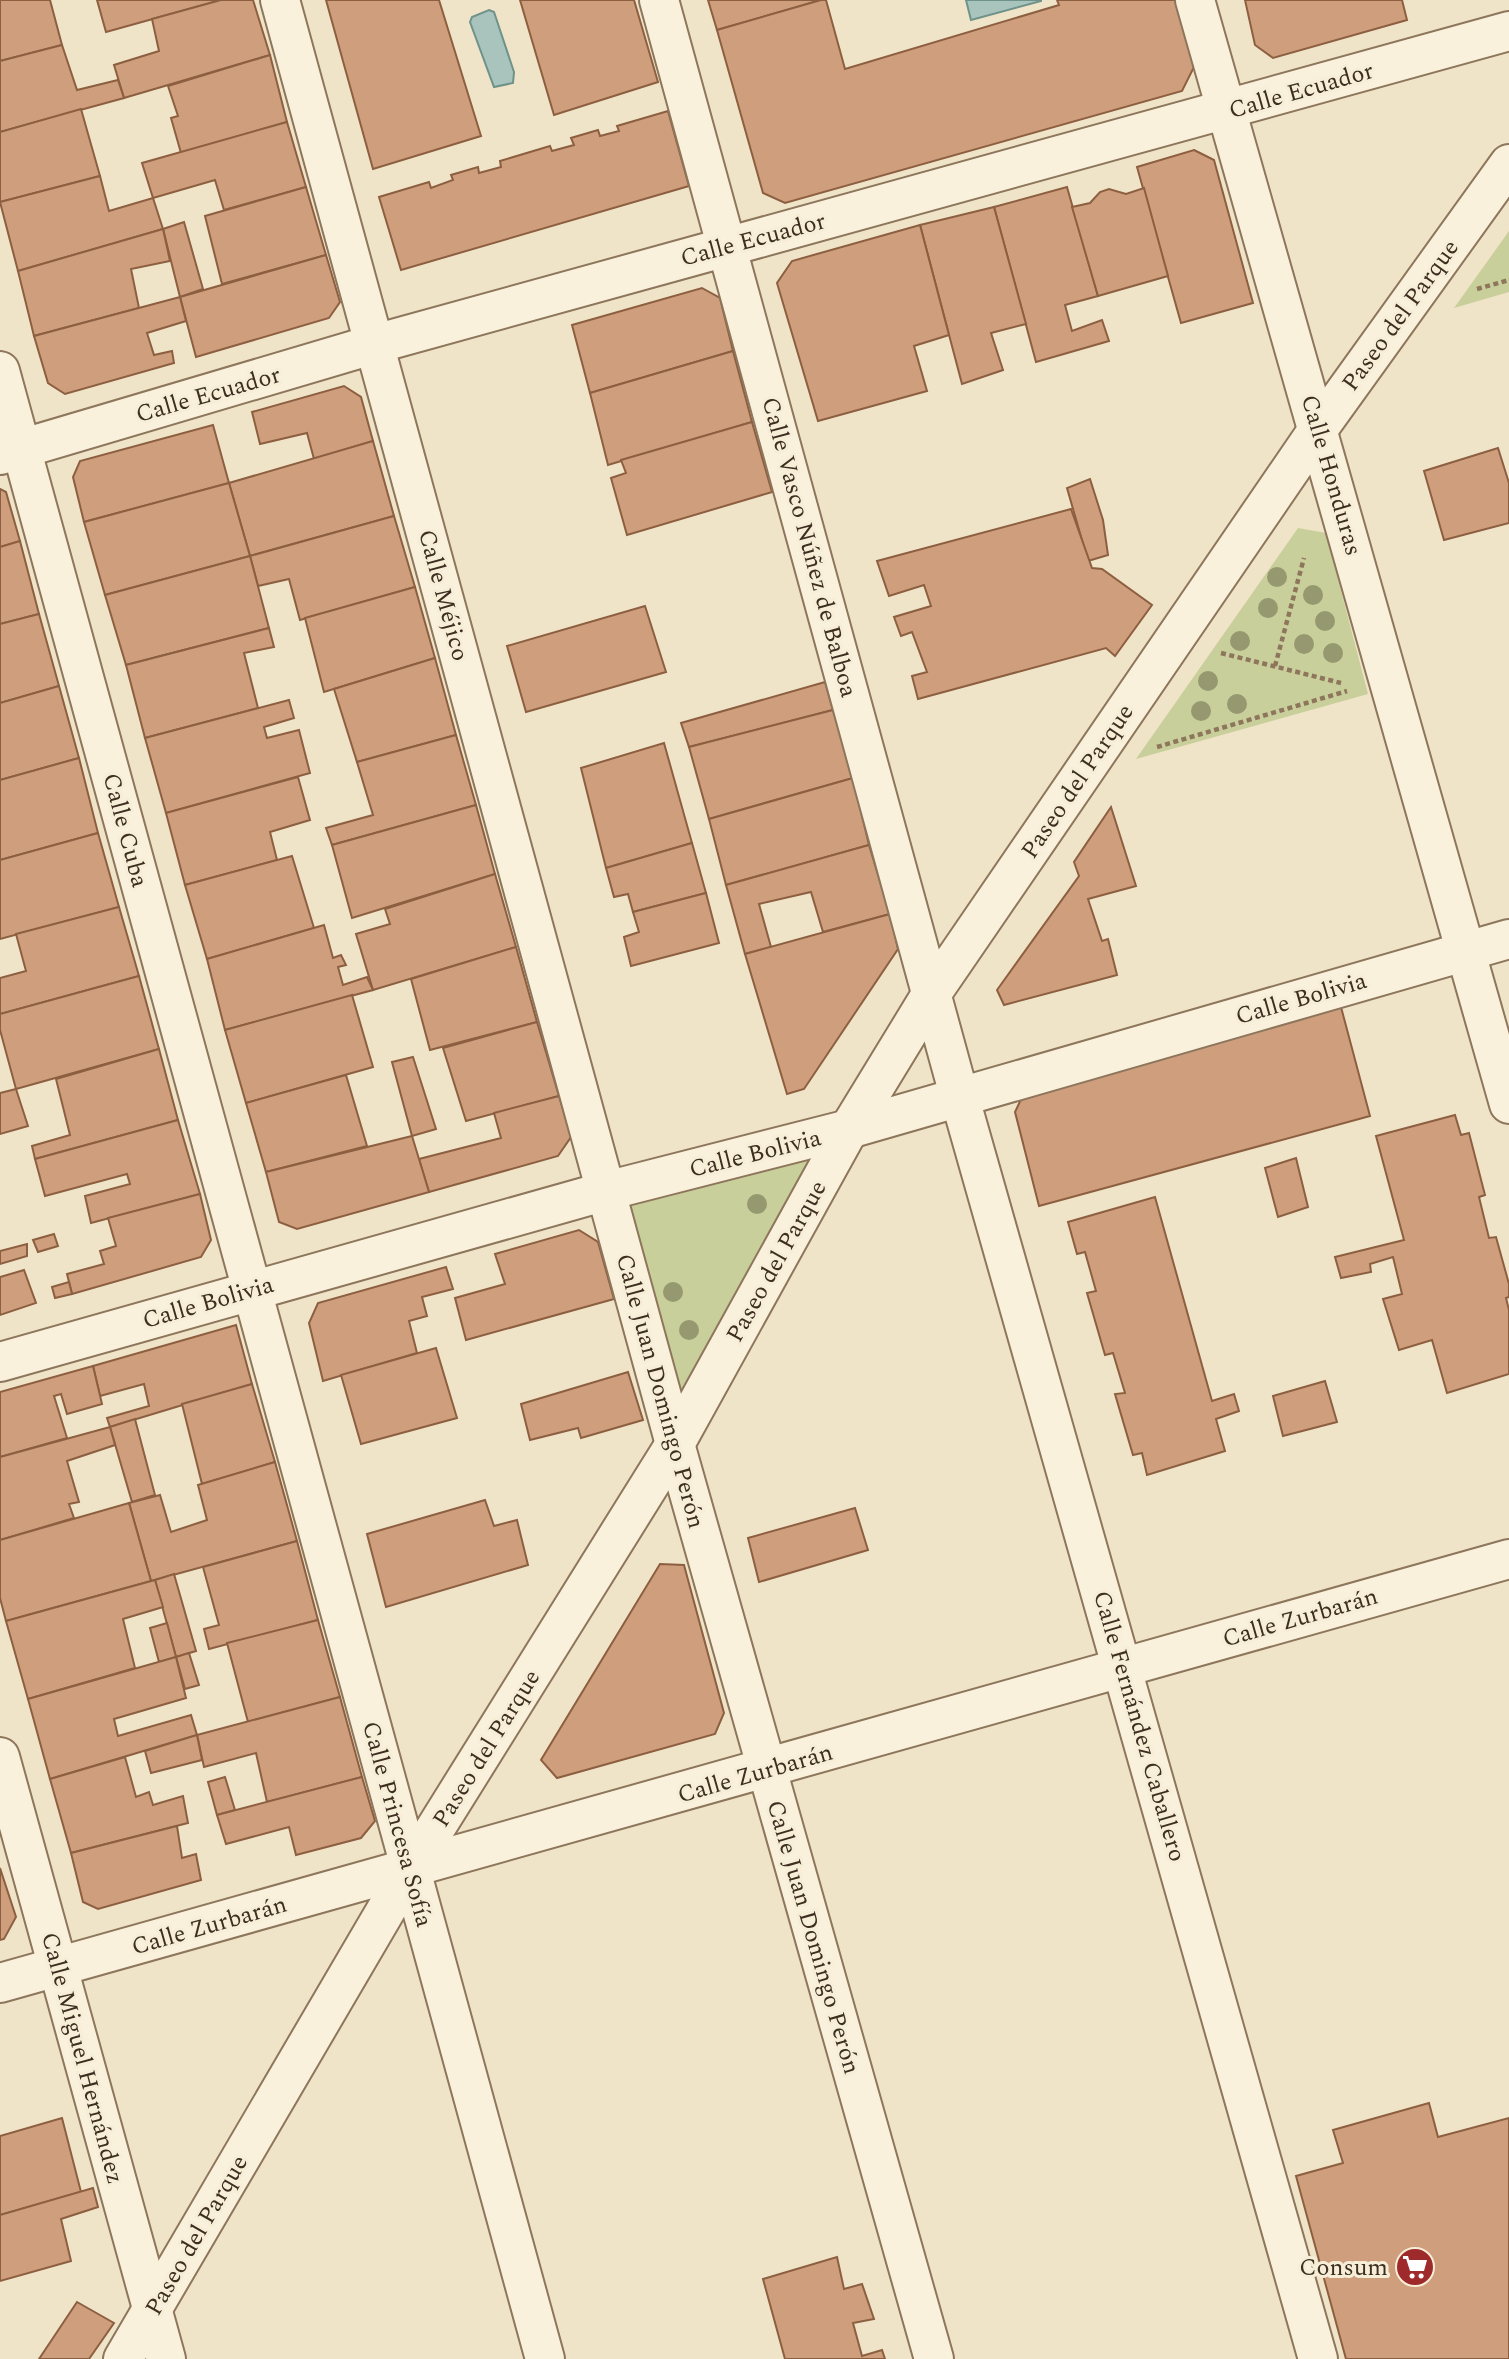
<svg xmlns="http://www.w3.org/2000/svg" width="1509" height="2359" font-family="Spectral,serif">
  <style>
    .green { fill: #c9cf9b }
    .water { fill: #a9c4bc; stroke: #6f938a; stroke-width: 2 }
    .building { fill: #cf9f7d; stroke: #8d5f41; stroke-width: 2 }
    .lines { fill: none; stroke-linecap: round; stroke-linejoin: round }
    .street-casing { stroke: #8d765c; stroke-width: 42 }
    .path { stroke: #8d765c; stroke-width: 4.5; stroke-dasharray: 5 3.5; stroke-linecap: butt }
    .street { stroke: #faf1dc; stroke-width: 38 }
    .tree { fill: #96986f }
    .labels { text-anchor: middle; stroke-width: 6; stroke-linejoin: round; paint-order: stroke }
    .street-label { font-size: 24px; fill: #3d2e20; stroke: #f7eed8 }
    .poi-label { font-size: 24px; fill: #3d2e20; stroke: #f7eed8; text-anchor: end }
  </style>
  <rect width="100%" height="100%" fill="#f0e4c8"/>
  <!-- green -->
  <g class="green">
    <polygon points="1509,231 1509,292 1454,308"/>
    <polygon points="1298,528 1326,533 1368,694 1136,759"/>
    <polygon points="831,1133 675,1444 606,1191"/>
  </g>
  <!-- water -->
  <g class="water">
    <polygon points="966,0 1041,0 1041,1 971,20"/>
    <polygon points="489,10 494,12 514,72 513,83 494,87 470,22 472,17"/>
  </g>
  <!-- building -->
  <g class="building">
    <polygon points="0,0 50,0 62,45 0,61"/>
    <polygon points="97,0 221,0 106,32"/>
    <polygon points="221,0 253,0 270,55 124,98 114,65 159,51 152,19"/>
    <polygon points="326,0 439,0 481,136 373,169"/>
    <polygon points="520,0 634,0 658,82 554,115"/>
    <polygon points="708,0 821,0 717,30"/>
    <polygon points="821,0 826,0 845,69 1059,5 1057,0 1175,0 1194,67 1182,91 785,203 763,193 717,30"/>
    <polygon points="1245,0 1402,0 1407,20 1273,58 1255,45"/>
    <polygon points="62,45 77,90 118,80 124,98 0,132 0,61"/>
    <polygon points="270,55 287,122 181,153 171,118 178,116 168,86"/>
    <polygon points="81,109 100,176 0,202 0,132"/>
    <polygon points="668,111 689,186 401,270 379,197 429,182 431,188 453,180 451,175 478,167 479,173 501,167 500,161 550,146 552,151 574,145 571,138 598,130 600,136 619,131 617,126"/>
    <polygon points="287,122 306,187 224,210 215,180 153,198 142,163"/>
    <polygon points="1194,150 1214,160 1253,303 1181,323 1137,167"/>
    <polygon points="100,176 109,211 153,198 163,229 18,271 0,202"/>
    <polygon points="306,187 326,255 222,284 205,216"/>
    <polygon points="1067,187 1098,296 1065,305 1072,331 1102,320 1109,341 1036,362 994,207"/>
    <polygon points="1144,188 1168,276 1098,296 1072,207 1090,203 1100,192 1109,189 1126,194"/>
    <polygon points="994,207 1026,324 991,333 1003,370 962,384 920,225"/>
    <polygon points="184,222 203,289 180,297 163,229"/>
    <polygon points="920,225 949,335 914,346 927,391 818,421 777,283 792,261"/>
    <polygon points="163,229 170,261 131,269 139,308 34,336 18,271"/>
    <polygon points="326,255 340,302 329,318 196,357 180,297"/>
    <polygon points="702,288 720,298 733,351 590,393 572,325"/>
    <polygon points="180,297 186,321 147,333 154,355 172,351 174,363 65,394 48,383 34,336"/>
    <polygon points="733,351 752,422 608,465 590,393"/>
    <polygon points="344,386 361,397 373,441 314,459 307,433 260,444 252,412"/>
    <polygon points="752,422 772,492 627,535 611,478 626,473 621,460"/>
    <polygon points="213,425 229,483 84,522 73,477 80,461"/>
    <polygon points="373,441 394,516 250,556 229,483"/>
    <polygon points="1498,448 1509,483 1509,523 1444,540 1424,471"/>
    <polygon points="1090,479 1103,520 1108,555 1088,561 1067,488"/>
    <polygon points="229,483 250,556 105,595 84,522"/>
    <polygon points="0,489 6,492 20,541 0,547"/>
    <polygon points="1071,509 1092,568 1102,569 1152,605 1115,656 1106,648 918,699 912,676 927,672 912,632 901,636 894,617 931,606 924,585 889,596 877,561"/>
    <polygon points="394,516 415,587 300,620 289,579 258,586 250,556"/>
    <polygon points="20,541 39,614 0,624 0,547"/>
    <polygon points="250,556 269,628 126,665 105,595"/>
    <polygon points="415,587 435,658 324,692 305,618"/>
    <polygon points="645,606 666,672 526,712 507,646"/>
    <polygon points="39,614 59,686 0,703 0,624"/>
    <polygon points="269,628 274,647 244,653 258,708 145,738 126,665"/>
    <polygon points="435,658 456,735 357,762 334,689"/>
    <polygon points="825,682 833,710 689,747 681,723"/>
    <polygon points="59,686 79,758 0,780 0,703"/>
    <polygon points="289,700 294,718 264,727 267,738 299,730 310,773 166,813 145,738"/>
    <polygon points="833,710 853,778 709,819 689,747"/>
    <polygon points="456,735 476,805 332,845 326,828 373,815 357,762"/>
    <polygon points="664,743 692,843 606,868 581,768"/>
    <polygon points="79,758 98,833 0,860 0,780"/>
    <polygon points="298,777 310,820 270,832 277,860 185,885 166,813"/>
    <polygon points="853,778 869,845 726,885 709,819"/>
    <polygon points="476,805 495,874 352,918 332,845"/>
    <polygon points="1111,807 1136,886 1088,899 1102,941 1108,939 1117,975 1004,1005 997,990 1079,876 1074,862"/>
    <polygon points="98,833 119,907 0,939 0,860"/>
    <polygon points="692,843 706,893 633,912 628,894 614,897 606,868"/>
    <polygon points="869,845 890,914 823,932 811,892 759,904 771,947 745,954 726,885"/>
    <polygon points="292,856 314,928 207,959 185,885"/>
    <polygon points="495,874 516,947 373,990 356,934 390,924 385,909"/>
    <polygon points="706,893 719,943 631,966 624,937 639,932 633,912"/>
    <polygon points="119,907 139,976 0,1014 0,978 26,971 16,934"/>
    <polygon points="890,914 898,949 804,1089 787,1094 745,954"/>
    <polygon points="324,925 333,958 341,955 346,965 338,967 343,985 367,977 373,990 225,1030 207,959"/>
    <polygon points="516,947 537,1022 430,1050 411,979"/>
    <polygon points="139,976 159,1049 16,1089 0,1030 0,1014"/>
    <polygon points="352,995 373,1067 246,1103 225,1030"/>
    <polygon points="1341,1007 1370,1116 1039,1206 1015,1112 1024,1093"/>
    <polygon points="537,1022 559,1096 466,1121 443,1048"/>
    <polygon points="159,1049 178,1120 35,1159 32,1146 70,1135 56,1079"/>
    <polygon points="413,1057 436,1129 412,1136 392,1062"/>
    <polygon points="346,1075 367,1146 266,1172 246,1103"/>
    <polygon points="16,1089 28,1126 0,1134 0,1093"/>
    <polygon points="559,1096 571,1137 558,1156 429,1192 419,1159 501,1138 494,1113"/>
    <polygon points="1455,1115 1461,1135 1469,1133 1485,1195 1479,1197 1489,1238 1496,1237 1509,1284 1509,1297 1506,1298 1509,1310 1509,1374 1447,1393 1432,1340 1399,1350 1383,1299 1402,1294 1393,1257 1370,1264 1371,1272 1341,1278 1335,1257 1404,1240 1376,1136"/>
    <polygon points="178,1120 200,1194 91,1223 85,1196 130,1184 127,1174 45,1196 35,1159"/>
    <polygon points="412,1136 429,1192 297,1229 279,1222 266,1172"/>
    <polygon points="1296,1158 1308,1207 1278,1217 1265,1168"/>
    <polygon points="200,1194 211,1240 201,1257 72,1294 67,1274 104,1264 100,1251 116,1246 108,1218"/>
    <polygon points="1155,1197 1212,1401 1234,1394 1239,1411 1216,1419 1225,1451 1147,1475 1142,1453 1133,1455 1115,1394 1125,1393 1113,1353 1105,1355 1087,1293 1096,1291 1085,1252 1077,1254 1068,1222"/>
    <polygon points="579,1230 598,1242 614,1299 466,1340 455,1298 505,1284 495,1254"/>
    <polygon points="54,1234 58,1246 38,1252 33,1240"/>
    <polygon points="27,1244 27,1256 0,1264 0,1251"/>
    <polygon points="446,1267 453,1289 422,1297 427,1316 409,1321 417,1353 323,1381 309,1323 318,1303"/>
    <polygon points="24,1270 36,1303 0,1315 0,1277"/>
    <polygon points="69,1282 72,1294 55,1298 52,1287"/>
    <polygon points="236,1325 252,1384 110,1427 107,1418 149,1406 144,1384 100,1396 93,1366"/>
    <polygon points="436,1348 457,1418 361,1444 341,1375"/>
    <polygon points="93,1366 102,1404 67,1414 61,1394 54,1396 67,1438 0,1457 0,1392"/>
    <polygon points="628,1372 643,1420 581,1438 578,1428 530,1440 521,1404"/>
    <polygon points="1325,1381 1337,1422 1283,1436 1273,1396"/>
    <polygon points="252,1384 275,1462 202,1484 182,1404"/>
    <polygon points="135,1419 155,1495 132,1502 110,1427"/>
    <polygon points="110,1427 115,1445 67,1461 79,1502 69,1504 74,1518 0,1540 0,1457"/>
    <polygon points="275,1462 297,1541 151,1581 129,1503 160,1495 171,1532 207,1520 198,1485"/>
    <polygon points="485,1500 494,1526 517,1520 528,1565 386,1607 367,1534"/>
    <polygon points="129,1503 151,1581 6,1621 0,1598 0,1540"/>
    <polygon points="855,1508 868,1550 759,1582 748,1538"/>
    <polygon points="297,1541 318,1620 209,1649 204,1629 219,1625 203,1567"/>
    <polygon points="660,1564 684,1565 724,1713 715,1734 557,1778 541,1760"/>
    <polygon points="174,1574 196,1651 176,1657 155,1580"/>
    <polygon points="155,1580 163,1607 123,1619 135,1668 28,1699 6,1621"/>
    <polygon points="318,1620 340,1697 248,1722 227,1643"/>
    <polygon points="167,1623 176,1657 159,1662 150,1628"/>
    <polygon points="189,1653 199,1685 185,1689 176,1657"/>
    <polygon points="176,1657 186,1698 114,1719 118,1736 191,1715 197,1735 50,1779 28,1699"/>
    <polygon points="340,1697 362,1777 267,1802 256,1753 204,1767 197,1735"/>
    <polygon points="197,1735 202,1760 151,1773 145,1751"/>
    <polygon points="125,1757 136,1797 149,1792 153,1805 183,1796 188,1823 71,1853 50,1779"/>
    <polygon points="225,1777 235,1810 217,1815 208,1782"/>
    <polygon points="362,1777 375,1821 361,1838 296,1855 289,1827 226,1844 217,1815"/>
    <polygon points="177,1826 182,1858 196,1854 201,1880 98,1909 83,1902 71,1853"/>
    <polygon points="0,1868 16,1917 4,1939 0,1940"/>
    <polygon points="1429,2103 1438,2137 1509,2118 1509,2359 1346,2359 1296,2176 1343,2163 1333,2130"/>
    <polygon points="62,2118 81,2192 0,2215 0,2136"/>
    <polygon points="93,2188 98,2207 61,2219 71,2261 0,2281 0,2215"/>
    <polygon points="837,2257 844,2289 862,2284 874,2319 853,2323 862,2356 882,2350 885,2359 785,2359 763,2279"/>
    <polygon points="77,2302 114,2323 89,2359 39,2359"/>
  </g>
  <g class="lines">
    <defs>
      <g id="street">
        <polyline points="280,0 675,1444 934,2359"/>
        <polyline points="659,0 959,1095 1318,2359"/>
        <polyline points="1195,0 1509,1104"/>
        <polyline points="0,371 545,2359"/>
        <polyline points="0,455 375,344 1509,31"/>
        <polyline points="0,1362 606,1191 849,1129 1509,939"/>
        <polyline points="0,1757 166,2359"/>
        <polyline points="0,1983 1509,1559"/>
        <polyline points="123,2359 410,1869 675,1444 849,1129 932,993 1319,428 1509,164"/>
      </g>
    </defs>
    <!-- street casing -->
    <use href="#street" class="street-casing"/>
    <!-- path -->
    <g class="path">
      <polyline points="1477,289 1509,280"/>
      <polyline points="1221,653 1341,683"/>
      <polyline points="1275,666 1304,558"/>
      <polyline points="1157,747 1347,691"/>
    </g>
    <!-- street -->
    <use href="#street" class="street"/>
  </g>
  <!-- trees -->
  <g class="tree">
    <circle cx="1277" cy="577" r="10"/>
    <circle cx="1313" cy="595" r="10"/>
    <circle cx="1268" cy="608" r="10"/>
    <circle cx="1325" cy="621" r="10"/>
    <circle cx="1240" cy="641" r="10"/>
    <circle cx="1304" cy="644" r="10"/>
    <circle cx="1333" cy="653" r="10"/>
    <circle cx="1208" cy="681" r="10"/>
    <circle cx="1237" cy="704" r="10"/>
    <circle cx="1201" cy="711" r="10"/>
    <circle cx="757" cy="1204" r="10"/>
    <circle cx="673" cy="1292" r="10"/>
    <circle cx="689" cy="1330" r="10"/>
  </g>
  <!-- icons -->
  <defs>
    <symbol id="supermarket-disc" viewBox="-11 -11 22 22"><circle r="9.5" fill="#9e2a2b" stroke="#f7eed8"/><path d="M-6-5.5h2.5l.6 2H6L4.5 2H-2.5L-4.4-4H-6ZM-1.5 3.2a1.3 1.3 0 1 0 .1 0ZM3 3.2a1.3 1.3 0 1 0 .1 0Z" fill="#fff"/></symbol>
  </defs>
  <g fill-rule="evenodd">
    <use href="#supermarket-disc" x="1393" y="2245" width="44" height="44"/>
  </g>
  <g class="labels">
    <!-- street labels -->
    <g class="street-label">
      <text transform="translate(1301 90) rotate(-16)" y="8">Calle Ecuador</text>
      <text transform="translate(753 239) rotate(-15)" y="8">Calle Ecuador</text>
      <text transform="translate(1400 315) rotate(-54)" y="8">Paseo del Parque</text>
      <text transform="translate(208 394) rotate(-16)" y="8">Calle Ecuador</text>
      <text transform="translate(1332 475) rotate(74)" y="8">Calle Honduras</text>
      <text transform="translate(810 547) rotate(75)" y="8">Calle Vasco Núñez de Balboa</text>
      <text transform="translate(444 595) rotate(75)" y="8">Calle Méjico</text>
      <text transform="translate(1077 781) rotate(-56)" y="8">Paseo del Parque</text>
      <text transform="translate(126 830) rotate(75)" y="8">Calle Cuba</text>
      <text transform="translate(1301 998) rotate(-16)" y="8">Calle Bolivia</text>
      <text transform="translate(755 1153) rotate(-14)" y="8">Calle Bolivia</text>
      <text transform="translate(776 1261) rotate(-61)" y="8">Paseo del Parque</text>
      <text transform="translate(208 1302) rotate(-16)" y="8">Calle Bolivia</text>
      <text transform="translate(661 1391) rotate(75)" y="8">Calle Juan Domingo Perón</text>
      <text transform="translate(1300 1617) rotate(-16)" y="8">Calle Zurbarán</text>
      <text transform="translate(1140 1726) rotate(74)" y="8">Calle Fernández Caballero</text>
      <text transform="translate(486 1748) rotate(-58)" y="8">Paseo del Parque</text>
      <text transform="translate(755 1773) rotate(-16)" y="8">Calle Zurbarán</text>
      <text transform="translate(398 1824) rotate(75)" y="8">Calle Princesa Sofía</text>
      <text transform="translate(209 1925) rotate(-16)" y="8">Calle Zurbarán</text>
      <text transform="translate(814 1937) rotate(74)" y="8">Calle Juan Domingo Perón</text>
      <text transform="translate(83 2058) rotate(75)" y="8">Calle Miguel Hernández</text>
      <text transform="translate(196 2235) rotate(-60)" y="8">Paseo del Parque</text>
    </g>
    <!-- poi labels -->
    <g class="poi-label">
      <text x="1388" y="2275">Consum</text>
    </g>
  </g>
</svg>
